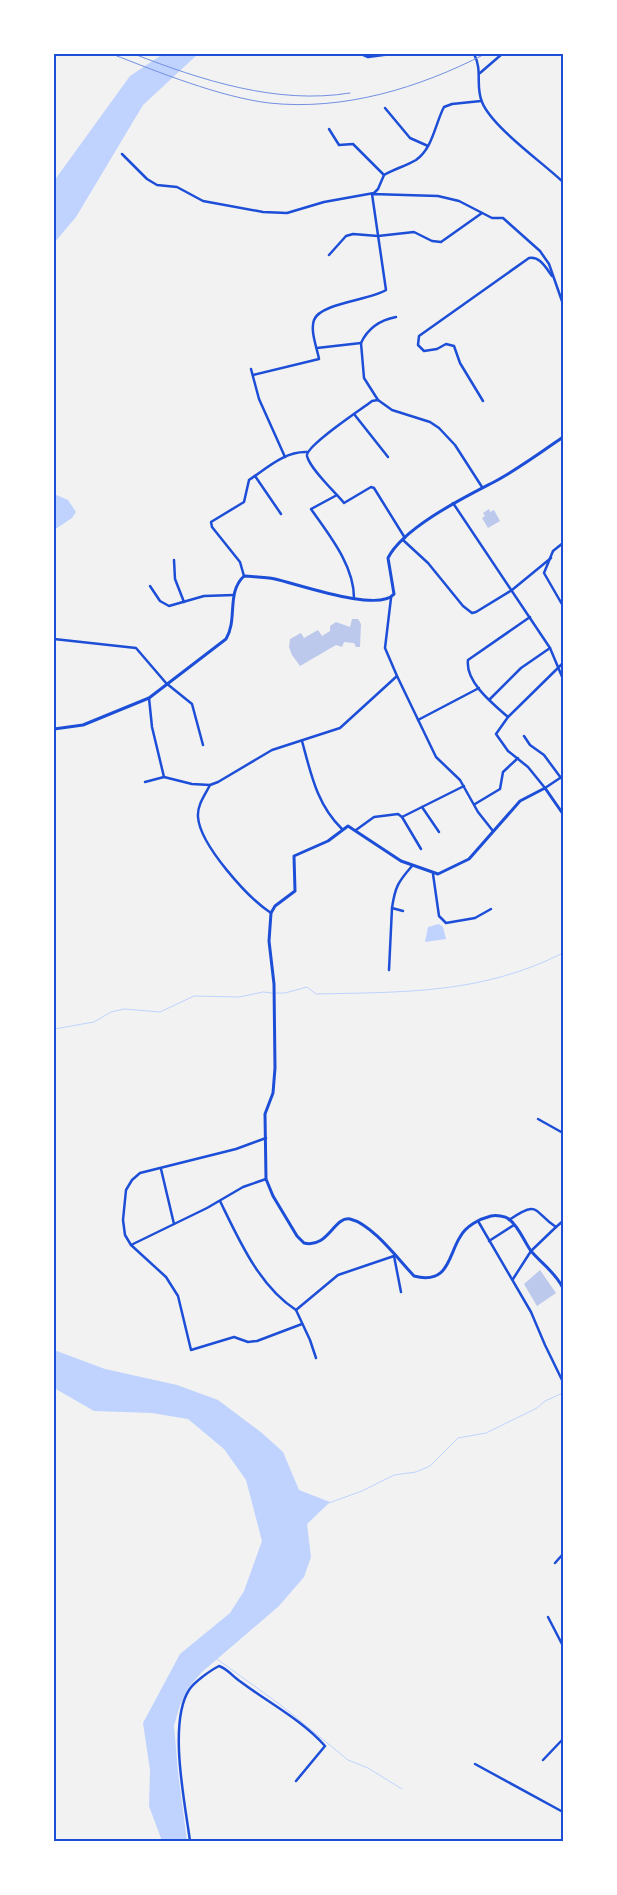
<svg xmlns="http://www.w3.org/2000/svg" width="617" height="1895" font-family="Raleway,sans-serif">
  <style>
    .water { fill: #bfd3fe }
    .lines { fill: none; stroke-linecap: round; stroke-linejoin: round }
    .stream { stroke: #bfd3fe; stroke-width: 1 }
    .building { fill: #bdc9ec }
    .minor { stroke: #1d4ed8; stroke-width: 2.5 }
    .tertiary { stroke: #1d4ed8; stroke-width: 3 }
    .secondary { stroke: #1d4ed8; stroke-width: 3 }
    .rail { stroke: #7290e2; stroke-width: 1 }
    .neatline { fill: none; stroke: #1d4ed8; stroke-width: 2 }
  </style>
  <rect width="100%" height="100%" fill="#f2f2f2"/>
  <!-- water -->
  <g class="water">
    <polygon points="163,54 198,54 143,105 76,217 54,243 54,181 130,76"/>
    <polygon points="54,494 68,500 76,512 72,518 54,530"/>
    <polygon points="439,924 443,927 446,939 425,942 428,927"/>
    <polygon points="54,1350 105,1369 177,1385 218,1400 262,1433 283,1452 299,1490 330,1502 307,1524 311,1557 304,1577 279,1606 202,1672 188,1688 180,1705 174,1726 178,1772 187,1841 162,1841 149,1806 150,1770 143,1723 180,1654 230,1613 244,1591 262,1541 246,1480 224,1449 188,1419 152,1413 94,1411 54,1388"/>
  </g>
  <g class="lines">
    <!-- stream -->
    <g class="stream">
      <path d="M276,993H285L307,987L316,994C405,992 482,994 563,953"/>
      <polyline points="54,1029 94,1022 111,1012 124,1009 160,1012 194,996 239,997 263,992 272,993"/>
      <polyline points="329,1503 362,1491 394,1475 416,1472 430,1466 458,1438 486,1433 537,1408 545,1401 563,1393"/>
      <polyline points="217,1659 282,1706 348,1760 368,1768 402,1789"/>
    </g>
  </g>
  <!-- building -->
  <g class="building">
    <polygon points="489,509 490,512 494,510 500,521 488,528 482,518 485,516 483,513"/>
    <polygon points="352,619 358,619 361,624 360,647 356,647 354,643 344,642 342,647 336,645 300,666 292,655 289,647 290,639 301,633 304,638 318,630 322,636 330,631 330,626 336,622 350,627"/>
    <polygon points="540,1270 556,1293 537,1306 524,1284"/>
  </g>
  <g class="lines">
    <!-- minor -->
    <g class="minor">
      <polyline points="361,54 368,57 391,54"/>
      <path d="M474,54C483,71 475,86 482,102C492,127 542,162 563,182"/>
      <polyline points="480,73 502,54"/>
      <polyline points="385,108 410,138 428,146"/>
      <polyline points="329,129 339,145 353,144 384,175"/>
      <path d="M122,154L147,179L157,185L177,187L203,201L263,212L287,213L324,202L374,193L378,189L384,175C394,169 406,166 416,160C433,148 435,124 444,107L452,104L481,101"/>
      <polyline points="329,255 346,236 353,234 378,236 414,232 432,241 441,242 482,213"/>
      <path d="M361,343C368,328 380,320 396,317"/>
      <polyline points="317,348 361,343 364,378 378,400"/>
      <polyline points="251,369 259,399 285,457"/>
      <path d="M253,375L319,359C317,348 310,331 314,320C320,303 371,300 386,290L372,194L438,196L459,201L492,218H503L540,251L549,264L563,304"/>
      <path d="M483,401L460,363L454,346L446,344L437,349L424,351L418,345L419,336L529,258C540,256 546,268 552,276"/>
      <polyline points="354,414 388,457"/>
      <polyline points="255,476 281,514"/>
      <path d="M337,495L311,509C329,535 354,565 354,598"/>
      <polyline points="453,503 550,648 563,679"/>
      <path d="M405,538L374,488L371,487L344,503C335,492 310,469 307,456C305,446 362,409 372,401L378,400L392,410L430,422L439,428L455,445L482,487"/>
      <polyline points="403,540 428,563 463,606 472,613 476,612 512,590 551,558"/>
      <polyline points="174,560 175,579 184,602"/>
      <path d="M244,576L240,562L212,527L211,522L244,502L249,480C267,468 285,451 307,452"/>
      <polyline points="150,586 160,601 169,606 204,596 234,595"/>
      <polyline points="391,598 385,648 397,676 436,757 460,780 478,812 493,831"/>
      <polyline points="563,606 544,573 553,551 563,543"/>
      <polyline points="54,639 136,648 166,683 192,704 203,745"/>
      <polyline points="563,663 508,717 496,734 508,751 528,767 545,788 563,776"/>
      <polyline points="149,698 152,727 164,777 192,784 210,785 218,782 272,750 340,728 397,676"/>
      <polyline points="490,699 521,668 550,648"/>
      <path d="M508,717C493,704 465,682 468,660L530,617"/>
      <polyline points="418,720 479,688"/>
      <polyline points="524,736 530,745 544,755 561,778"/>
      <path d="M302,741C311,774 317,805 342,829"/>
      <polyline points="145,782 164,777"/>
      <path d="M210,785C205,795 197,805 198,817C200,845 248,898 271,913"/>
      <polyline points="475,804 500,789 503,772 518,758"/>
      <polyline points="422,807 439,832"/>
      <polyline points="356,830 374,817 398,814 402,817"/>
      <polyline points="421,849 402,817 464,786"/>
      <polyline points="433,874 439,916 446,923 475,918 491,909"/>
      <path d="M403,911L392,908C395,887 398,882 412,866"/>
      <polyline points="389,970 392,908"/>
      <polyline points="538,1119 563,1133"/>
      <polyline points="266,1138 236,1149 140,1173 132,1180 126,1190 123,1220 125,1235 131,1245 166,1277 178,1296 191,1350 234,1337 248,1342 257,1341 302,1324"/>
      <polyline points="161,1169 174,1224"/>
      <path d="M220,1201C239,1240 259,1286 296,1310L338,1275L394,1256L401,1292"/>
      <path d="M509,1220C540,1199 533,1212 556,1227L563,1221"/>
      <polyline points="478,1221 531,1312 545,1345 563,1382"/>
      <polyline points="489,1241 514,1225"/>
      <polyline points="131,1245 207,1208 243,1187 266,1179"/>
      <polyline points="513,1279 531,1251 556,1227"/>
      <polyline points="296,1310 310,1340 316,1358"/>
      <polyline points="555,1563 563,1554"/>
      <polyline points="548,1617 563,1646"/>
      <polyline points="543,1760 563,1739"/>
      <polyline points="475,1764 563,1812"/>
      <path d="M190,1841C185,1803 168,1723 189,1690C194,1682 211,1670 219,1666C228,1669 233,1677 241,1682C269,1703 302,1720 325,1746L296,1781"/>
    </g>
    <!-- tertiary -->
    <path class="tertiary" d="M563,814L545,788L520,801L469,859L438,874L401,861L348,826L328,841L294,856L295,891L275,906L271,913L269,941L274,984L275,1068L273,1093L265,1114L266,1179L273,1196L297,1236L304,1243C328,1249 334,1216 350,1219C372,1224 398,1259 414,1276C449,1285 448,1256 460,1237C466,1226 479,1219 491,1216C496,1215 505,1216 509,1219C519,1227 524,1241 531,1251C542,1264 555,1272 563,1288"/>
    <!-- secondary -->
    <path class="secondary" d="M54,729L83,725L149,698L226,639C238,619 226,593 244,576C254,577 265,577 275,579C298,584 379,613 394,594L388,558C403,528 463,498 492,483C517,470 540,453 563,437"/>
    <!-- rail -->
    <g class="rail">
      <path d="M112,54C158,72 220,97 269,103C344,111 419,88 485,54"/>
      <path d="M134,54C201,80 277,105 350,93"/>
    </g>
  </g>
  <!-- border -->
  <rect width="617" height="1895" fill="none" stroke="#ffffff" stroke-width="110"/>
  <rect x="55" y="55" width="507" height="1785" class="neatline"/>
</svg>
